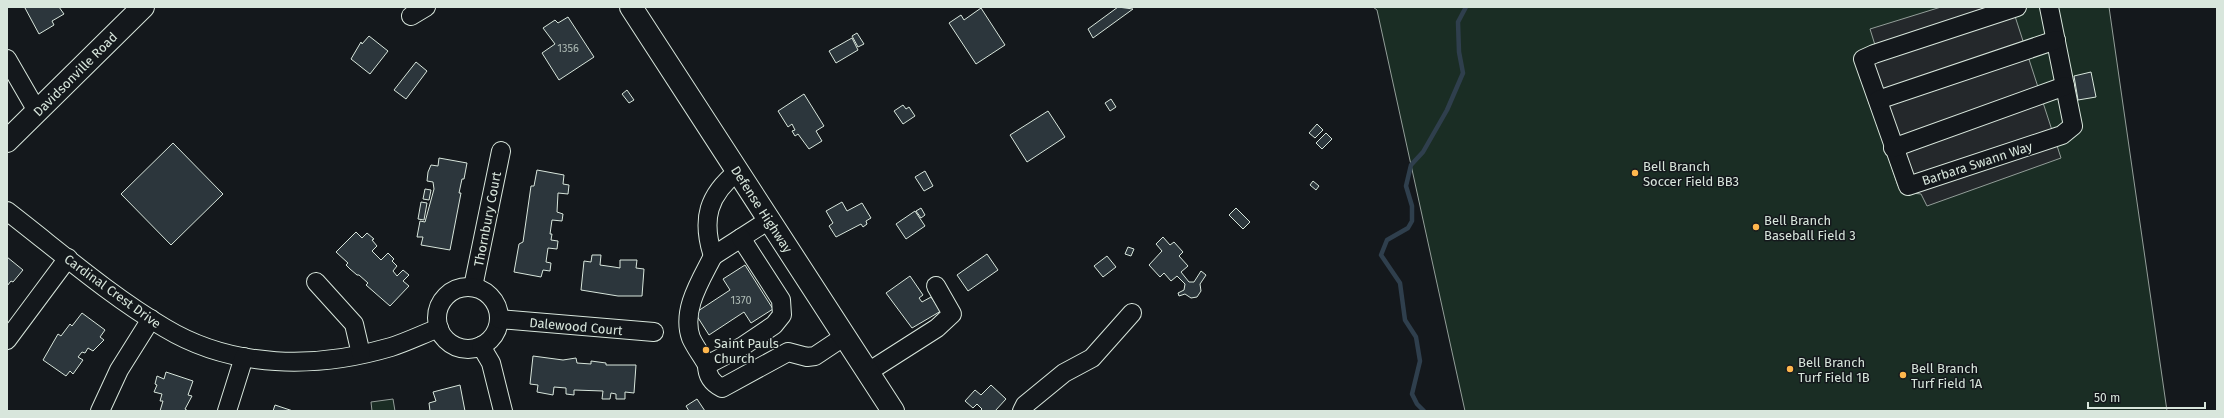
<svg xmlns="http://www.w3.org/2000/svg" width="2224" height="418" font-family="'Fira Sans',sans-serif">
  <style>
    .green { fill: #1a2d24; stroke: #939e99 }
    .parking { fill: #24282b; stroke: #939e99 }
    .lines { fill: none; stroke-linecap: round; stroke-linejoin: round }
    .stream { stroke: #2f3f4d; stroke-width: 4.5 }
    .building { fill: #2c363c; stroke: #d8e6dc }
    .minor-casing { stroke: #d8e6dc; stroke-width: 20 }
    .major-casing { stroke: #d8e6dc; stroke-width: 24 }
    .minor { stroke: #14181c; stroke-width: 18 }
    .major { stroke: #14181c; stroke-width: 22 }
    .poi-dot { fill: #ffb74d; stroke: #14181c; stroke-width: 1.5 }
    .labels { text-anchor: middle; stroke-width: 3; stroke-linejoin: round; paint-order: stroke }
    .number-label { font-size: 11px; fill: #adbab4 }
    .street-label { font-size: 13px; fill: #d8e6dc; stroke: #14181c }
    .poi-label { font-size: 13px; fill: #d8e6dc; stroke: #14181c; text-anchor: start }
  </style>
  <rect width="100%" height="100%" fill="#14181c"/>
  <!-- green -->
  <g class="green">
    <polygon points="1373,7 2109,7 2167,411 1465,411 1377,10"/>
    <polygon points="393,399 395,411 372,411 371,402"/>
  </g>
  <!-- parking -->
  <polygon class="parking" points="1941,7 2012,7 2061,158 1927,206 1921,194 1911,193 1898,186 1857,62 1875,45 1870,29"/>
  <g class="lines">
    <!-- stream -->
    <polyline class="stream" points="1424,411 1417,404 1412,394 1420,361 1416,337 1405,320 1400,283 1381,255 1387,240 1408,228 1412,221 1412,206 1406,186 1411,165 1423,152 1447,110 1463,73 1459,52 1458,22 1466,7"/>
  </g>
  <!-- building -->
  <g class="building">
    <polygon points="27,7 59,7 64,14 52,21 54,25 39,34 25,8"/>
    <polygon points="1118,7 1133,9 1093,38 1088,29"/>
    <polygon points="981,8 1005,45 976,64 949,23 961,15 964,20"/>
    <polygon points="568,17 594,57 559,80 542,53 555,44 543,28 555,20 558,23"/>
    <polygon points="857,33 864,44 858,47 852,36"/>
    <polygon points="369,36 388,51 370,74 351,59 361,42 362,44"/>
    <polygon points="852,38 858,50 836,63 829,51"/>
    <polygon points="416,62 427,71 406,99 394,90"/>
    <polygon points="2091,72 2096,97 2078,100 2074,76"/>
    <polygon points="627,90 634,100 629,103 622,94"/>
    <polygon points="804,94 824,126 816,131 822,141 809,149 798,134 795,136 792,131 795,130 792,124 788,127 778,111"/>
    <polygon points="1111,99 1116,107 1110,111 1105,103"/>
    <polygon points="903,105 906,109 909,107 915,116 903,124 894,111"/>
    <polygon points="1048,111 1065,137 1027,162 1010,135"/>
    <polygon points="1317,124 1323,130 1315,138 1309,133"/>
    <polygon points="1326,133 1332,139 1322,149 1316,143"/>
    <polygon points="173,143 223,194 171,245 121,194"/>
    <polygon points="439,158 467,163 464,179 462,179 459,193 461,193 450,250 421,245 423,237 417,237 420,221 425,222 434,189 433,182 427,181 428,172 431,165 438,166"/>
    <polygon points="537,170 564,175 563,184 569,185 568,194 558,193 557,212 563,214 562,221 552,220 550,234 552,234 551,240 558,241 557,249 548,248 546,262 551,263 550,271 543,270 541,277 514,272 519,244 523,242 531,186 534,186"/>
    <polygon points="925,171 933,186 924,191 915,177"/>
    <polygon points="1313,181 1319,186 1316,190 1310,185"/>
    <polygon points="425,189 431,190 429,200 423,199"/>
    <polygon points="421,202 427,203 424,220 418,219"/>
    <polygon points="842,202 847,211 862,203 871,218 866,221 867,224 863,227 861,224 836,237 829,226 833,223 826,211"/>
    <polygon points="921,208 925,215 921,218 916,211"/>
    <polygon points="1236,208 1250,222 1243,229 1229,215"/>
    <polygon points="915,211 925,226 906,239 896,224"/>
    <polygon points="356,232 362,238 367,233 374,239 372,240 377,246 372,251 381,260 388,253 394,259 392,261 397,266 393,271 397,276 403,270 409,275 403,281 409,286 390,306 366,285 368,283 359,275 357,275 350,269 346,265 348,263 336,252"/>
    <polygon points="1163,237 1170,245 1174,242 1183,252 1179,256 1188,266 1181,272 1189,282 1194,282 1201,271 1206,275 1200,284 1201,291 1197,297 1191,298 1185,294 1179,296 1178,293 1184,290 1185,284 1177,276 1171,281 1164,273 1160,277 1149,265 1162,251 1156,244"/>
    <polygon points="1128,247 1134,249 1131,256 1125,254"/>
    <polygon points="987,254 998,270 968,291 957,275"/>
    <polygon points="592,255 601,255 600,265 614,267 620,268 620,260 637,260 636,268 644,269 642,296 618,296 581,290 584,261 591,262"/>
    <polygon points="1107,256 1116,267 1103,277 1094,266"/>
    <polygon points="7,257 23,270 13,282 11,281 7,286"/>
    <polygon points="745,265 773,309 751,323 744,312 709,335 695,313 730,290 723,279"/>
    <polygon points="910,276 923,295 919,298 922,302 931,297 941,311 912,328 886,293"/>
    <polygon points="82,313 105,330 100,337 104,340 93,351 88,348 85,353 82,352 78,357 83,360 73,374 70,371 66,376 43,360 58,334 61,336 70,324 72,326"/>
    <polygon points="533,356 563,360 576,358 577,363 591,364 591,361 606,363 606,365 636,365 634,393 625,392 625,399 616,399 616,394 611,393 610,399 602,399 603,391 574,390 574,395 566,394 566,388 554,387 553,395 537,392 538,385 530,384"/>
    <polygon points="166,372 193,381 188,395 192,396 185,409 188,411 160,411 163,401 160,401 162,394 154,392 157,385 155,384 157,376 164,379"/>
    <polygon points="460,385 465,411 430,411 429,403 436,401 433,392"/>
    <polygon points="991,385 1006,399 995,411 980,411 982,409 977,404 973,408 965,401 975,390 981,395"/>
    <polygon points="697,399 705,411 689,411 686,406"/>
    <polygon points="275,405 293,411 273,411"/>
  </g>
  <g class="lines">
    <defs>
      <g id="minor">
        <polyline points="2017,7 1874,54 1863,59 1908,186 2062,135 2073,126 2049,7"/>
        <polyline points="411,16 426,7"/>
        <polyline points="7,59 37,111"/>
        <polyline points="1878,100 2056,40"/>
        <polyline points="1893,148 2065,86"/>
        <path d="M738,171C708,195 701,219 713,256L769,220"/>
        <path d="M7,211C59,251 109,295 165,328C233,369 317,369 391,347C407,342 423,334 439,328"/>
        <path d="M741,238L781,300L782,315L774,325L743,346L707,365C707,376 712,383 722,388L788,352L807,357L815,356L845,336"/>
        <polyline points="316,282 354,324 361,354"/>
        <polyline points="473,287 501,151"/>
        <circle cx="468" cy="318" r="31"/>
        <polyline points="499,319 654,332"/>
        <polyline points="7,340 68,258"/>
        <polyline points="481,346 491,363 503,411"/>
        <path d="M707,365C702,356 695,347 691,338C681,310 701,280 713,256"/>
        <polyline points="868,372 937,328 952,314 936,286"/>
        <polyline points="100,411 119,370 151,319"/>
        <polyline points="227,411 244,357"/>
        <polyline points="1022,411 1025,405 1064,373 1092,358 1132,313"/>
      </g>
      <g id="major">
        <polyline points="631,7 893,411"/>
        <polyline points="7,141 143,7"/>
      </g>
    </defs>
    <!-- minor casing -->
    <use href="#minor" class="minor-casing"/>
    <!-- major casing -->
    <use href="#major" class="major-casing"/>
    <!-- minor -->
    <use href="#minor" class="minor"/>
    <!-- major -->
    <use href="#major" class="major"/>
  </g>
  <!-- markers -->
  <g class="poi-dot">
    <circle cx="1635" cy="173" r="4"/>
    <circle cx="1756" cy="227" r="4"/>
    <circle cx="706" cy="350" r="4"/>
    <circle cx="1790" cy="369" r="4"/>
    <circle cx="1903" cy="375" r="4"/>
  </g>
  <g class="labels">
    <!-- number labels -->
    <g class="number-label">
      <text x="568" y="52">1356</text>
      <text x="741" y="304">1370</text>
    </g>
    <!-- street labels -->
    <g class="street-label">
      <text transform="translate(75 74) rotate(-45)" y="5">Davidsonville Road</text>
      <text transform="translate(1977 163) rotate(-18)" y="5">Barbara Swann Way</text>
      <text transform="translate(762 209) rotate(57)" y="5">Defense Highway</text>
      <text transform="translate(487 219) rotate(-79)" y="5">Thornbury Court</text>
      <text transform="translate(113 291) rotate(36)" y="5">Cardinal Crest Drive</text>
      <text transform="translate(576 326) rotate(5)" y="5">Dalewood Court</text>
    </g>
    <!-- poi labels -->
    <g class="poi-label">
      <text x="1643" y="171">Bell Branch<tspan x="1643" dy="15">Soccer Field BB3</tspan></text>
      <text x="1764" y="225">Bell Branch<tspan x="1764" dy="15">Baseball Field 3</tspan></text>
      <text x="714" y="348">Saint Pauls<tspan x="714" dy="15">Church</tspan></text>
      <text x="1798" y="367">Bell Branch<tspan x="1798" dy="15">Turf Field 1B</tspan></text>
      <text x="1911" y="373">Bell Branch<tspan x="1911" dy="15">Turf Field 1A</tspan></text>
    </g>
  </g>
  <!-- border -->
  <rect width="2224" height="418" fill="none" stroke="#d8e6dc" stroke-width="16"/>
  <!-- scale -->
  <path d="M2088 402v6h117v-6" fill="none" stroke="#d8e6dc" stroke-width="2"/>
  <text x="2094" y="402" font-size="12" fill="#d8e6dc" stroke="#14181c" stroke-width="3" paint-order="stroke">50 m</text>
</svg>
